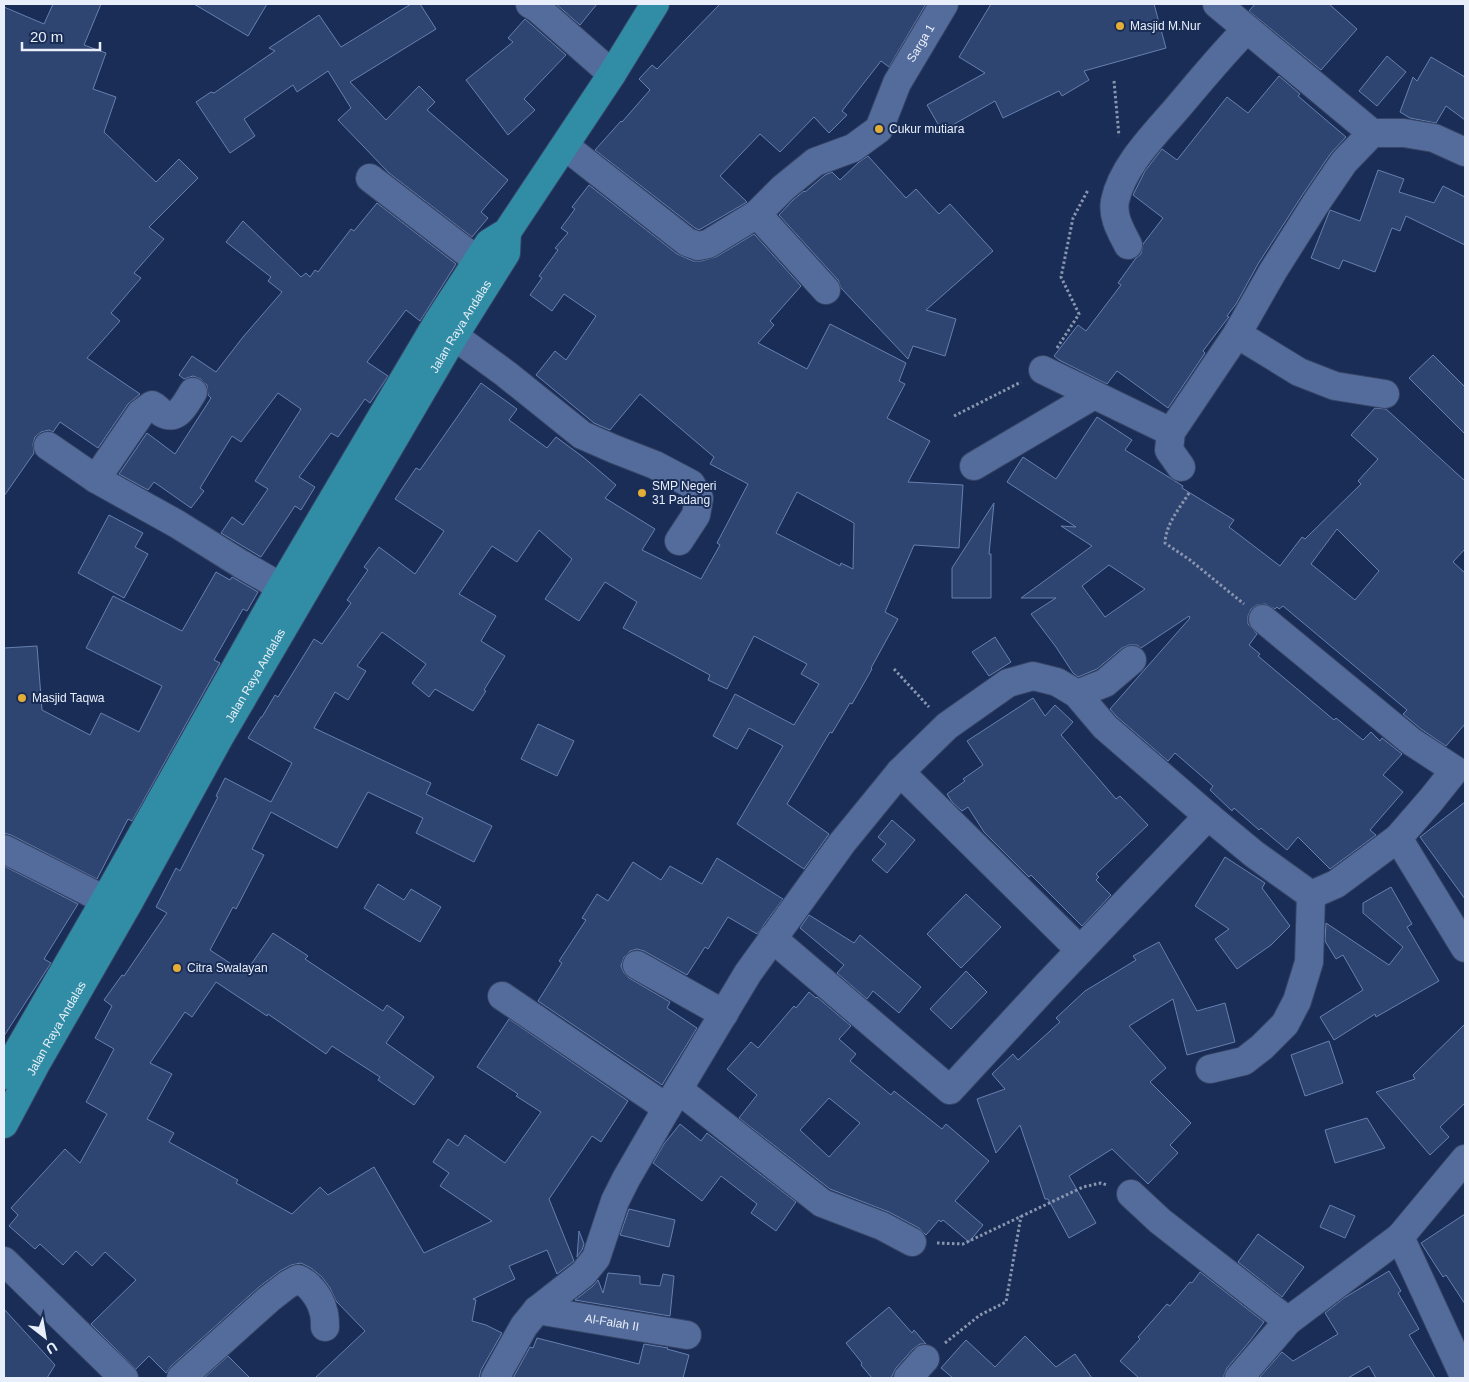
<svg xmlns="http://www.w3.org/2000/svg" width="1469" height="1382" font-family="Arial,sans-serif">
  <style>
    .building { fill: #2f4571; stroke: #6780b0; fill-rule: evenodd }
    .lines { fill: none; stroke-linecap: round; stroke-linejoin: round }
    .minor-casing { stroke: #364465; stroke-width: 30 }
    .major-casing { stroke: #364465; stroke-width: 30 }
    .path { stroke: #8a96af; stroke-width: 3; stroke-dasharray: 2.5 2.5; stroke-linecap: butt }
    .minor { stroke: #546c9b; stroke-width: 28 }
    .major { stroke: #318da5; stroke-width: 28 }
    .poi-dot { fill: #e4ad35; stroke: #192d57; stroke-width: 2 }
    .labels { text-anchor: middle; stroke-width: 4; stroke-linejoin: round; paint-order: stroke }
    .poi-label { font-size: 12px; fill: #e9effa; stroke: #192d57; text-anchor: start }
    .street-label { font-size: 12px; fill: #e9effa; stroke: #192d57 }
  </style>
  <rect width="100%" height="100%" fill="#192d57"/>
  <!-- building -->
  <g class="building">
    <polygon points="53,4 101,4 84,45 106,53 93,89 116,97 104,132 156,182 179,159 198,178 149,227 164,239 134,273 141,278 111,313 120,321 87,358 140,394 128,404 98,448 60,422 53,432 49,430 41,432 35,437 33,444 34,453 4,496 4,7 44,24"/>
    <polygon points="194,4 267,4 248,36"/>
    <polygon points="411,4 420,4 436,29 350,82 386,120 419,86 435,102 427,110 508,180 481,212 488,218 472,237 389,173 338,120 351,108 328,71 297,92 293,85 244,119 255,136 230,153 196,102 211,92 214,93 275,51 269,48 319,15 341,47"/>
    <polygon points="556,4 597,4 580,25"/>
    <polygon points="720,4 926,4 889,67 881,61 842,111 847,115 829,133 814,117 780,152 760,134 720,176 747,202 699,230 695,228 595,150 621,121 622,122 650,90 639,79 652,65 657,69"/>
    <polygon points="991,4 1154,4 1166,48 1084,71 1089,80 1062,96 1059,91 1003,118 995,101 942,131 927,105 985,73 959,57"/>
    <polygon points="1255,4 1329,4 1357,29 1321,70 1249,11"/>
    <polygon points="525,19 566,55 524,99 535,110 508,135 466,80 513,42 508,38"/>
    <polygon points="1387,56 1406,72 1377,106 1359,91"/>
    <polygon points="1431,57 1465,77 1465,120 1446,106 1436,123 1410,118 1400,112 1413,77 1417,81"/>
    <polygon points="1279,76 1300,94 1298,96 1346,137 1331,153 1303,194 1258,264 1236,304 1227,316 1229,317 1228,318 1203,351 1205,353 1168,408 1117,371 1107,384 1059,360 1054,356 1078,325 1086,331 1121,285 1118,283 1136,258 1141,254 1143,244 1163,218 1133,195 1145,171 1162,149 1177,160 1227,97 1248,113"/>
    <polygon points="868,156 906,198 916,189 939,214 950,204 993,251 926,310 956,319 945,356 913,346 908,359 841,288 838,280 779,215 793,200 804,191 805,192 825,175 832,172 840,180 859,162"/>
    <polygon points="1378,170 1404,179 1399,192 1434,203 1443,186 1465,197 1465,245 1406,216 1400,231 1392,228 1375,272 1343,260 1339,269 1311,258 1330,210 1360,221"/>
    <path d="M589,185L677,254L693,261H701L716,257L754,234L801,286L770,321L774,325L758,343L807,369L830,324L906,363L899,381L905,384L887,418L930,441L908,482L963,485L959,548L914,545L885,612L898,619L871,668L872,669L852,704L850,703L832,733L830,732L787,804L829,834L804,869L737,824L783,746L749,728L737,749L713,736L735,694L794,725L819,684L801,674L807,664L754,636L727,689L708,680L710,675L623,628L637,602L605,582L579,621L545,599L572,559L539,530L517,562L492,546L459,594L496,616L481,641L505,656L484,690L486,691L473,711L435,689L429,697L412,683L426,664L382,632L357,666L366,671L348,700L335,692L314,728L431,783L426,794L492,826L474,862L416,833L423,818L368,792L337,848L271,812L252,849L264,855L236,909L233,907L210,950L245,973L273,933L308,956L305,959L383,1011L387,1005L404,1017L386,1043L434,1077L414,1105L378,1080L380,1077L332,1046L326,1054L268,1014L267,1016L216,982L192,1017L185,1012L150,1063L172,1074L147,1119L174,1133L169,1142L238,1180L236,1183L292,1214L320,1187L328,1195L374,1167L424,1253L492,1221L440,1186L449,1173L433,1162L448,1139L458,1146L465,1135L505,1163L541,1112L516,1096L518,1094L477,1067L509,1019L628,1101L601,1142L592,1136L549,1199L574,1261L557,1274L547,1250L509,1266L515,1279L473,1299L476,1300L472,1321L486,1325L502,1333L481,1370L479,1378H315L365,1331L336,1301L330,1288L322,1277L311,1268L301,1263L291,1265L280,1271L259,1287L171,1366L166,1373L149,1356L136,1369L91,1324L136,1280L105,1252L92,1266L76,1251L63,1265L40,1244L35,1249L9,1226L18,1215L11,1208L65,1149L80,1163L107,1114L86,1102L114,1049L95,1038L112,1006L104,1000L122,975L124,976L167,913L156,907L176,868L180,871L218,797L216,796L225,778L271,802L292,763L248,738L261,717H262L275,695L278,697L314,639L322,644L351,603L347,600L368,570L364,567L379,547L415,574L444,531L395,499L416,468L420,470L481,383L517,409L509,420L547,448L556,437L583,457L616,485L605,498L655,529L642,550L701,579L720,545L717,543L748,484L710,464L714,457L640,394L610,430L594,423L536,375L555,351L566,360L596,316L564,294L552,311L530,295L542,278L539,276L558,250L555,248L568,233L561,228L575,209L572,207ZM797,492L854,523L853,569L841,563L840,566L776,533Z"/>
    <polygon points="377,203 456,264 420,321 406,310 367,362 388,376 370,403 365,399 338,437 331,433 299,477 315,487 301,510 295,506 261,557 221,533 232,517 243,525 268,489 255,481 301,409 278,393 241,442 232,436 200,488 204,491 191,508 154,482 148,490 119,474 147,433 175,454 211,398 208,395 207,385 201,379 193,376 184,379 179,375 192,356 216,372 243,337 282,292 268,281 271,277 226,242 243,221 301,277 306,273 310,277 315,270 318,272 351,229 354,231"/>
    <polygon points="1433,355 1465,387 1465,434 1409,378"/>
    <path d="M1375,408L1386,409L1465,481V549L1453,562L1465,573V724L1446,746L1421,729L1403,714L1407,710L1283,606L1279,609L1277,607L1275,609L1265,604L1257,605L1251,609L1248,616V624L1257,634L1249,645L1260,654L1258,656L1334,720L1336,718L1363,740L1371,732L1380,741L1382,738L1402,754L1383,775L1403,792L1370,830L1376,835L1330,869L1298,837L1287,850L1261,828L1259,830L1234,808L1232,811L1210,790L1213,786L1175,753L1168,761L1116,716L1110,709L1190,618L1189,616L1141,648L1137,645H1129L1122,648L1097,669L1078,677L1073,673L1056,647L1031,614L1056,598H1021L1092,546L1061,526L1076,527L1007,482L1023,457L1056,479L1097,417L1132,440L1125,450L1183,486L1182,488L1234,520L1229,527L1280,566L1302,537L1305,539L1361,484L1358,481L1378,459L1351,435ZM1337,529L1379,571L1355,600L1311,564ZM1109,565L1145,589L1105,617L1082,586Z"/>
    <polygon points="994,503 989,554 991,554 991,598 952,598 952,568"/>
    <polygon points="109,515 143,533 135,547 148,554 124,598 78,573"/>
    <polygon points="216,572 230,580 232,577 258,592 247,611 243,609 214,660 220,663 132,821 128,819 97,879 11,835 4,833 4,648 37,646 42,710 90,735 101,713 139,732 162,686 86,648 113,596 182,631"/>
    <polygon points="995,637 1011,662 989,676 972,652"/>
    <polygon points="1033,698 1045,716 1055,705 1073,722 1061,735 1116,799 1120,796 1148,825 1096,874 1099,877 1096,880 1111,895 1082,926 1031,875 1029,877 984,832 968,807 962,811 952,802 947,794 965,781 963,779 983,765 967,741"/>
    <polygon points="538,724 574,741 557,776 521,759"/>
    <polygon points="1465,802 1465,899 1420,837"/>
    <polygon points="892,820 915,840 887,873 872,860 886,844 878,837"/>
    <polygon points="1225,857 1265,883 1262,888 1290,926 1271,945 1237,969 1215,939 1229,929 1195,906"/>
    <polygon points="717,858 783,899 757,934 728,917 708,949 705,947 687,975 644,951 637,949 630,951 624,957 621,966 624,973 629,978 670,1002 667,1008 697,1028 662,1085 538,1001 562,963 559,961 586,920 582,918 597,894 608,901 633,862 661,880 670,866 702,884"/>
    <polygon points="4,866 78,904 44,959 51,963 4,1036"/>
    <polygon points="378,884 404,900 411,889 441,907 420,942 364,908"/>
    <polygon points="1391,887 1412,924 1407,927 1439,981 1376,1017 1375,1014 1334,1040 1320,1017 1363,990 1343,955 1336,959 1325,941 1326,923 1389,965 1403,947 1363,913 1363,903"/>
    <polygon points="966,894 1001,927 961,968 927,934"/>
    <polygon points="809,915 854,943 860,935 921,987 899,1013 873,991 867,999 837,973 844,965 800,928"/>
    <polygon points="1159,942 1197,1011 1225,1003 1235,1042 1187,1055 1173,999 1129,1026 1166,1068 1150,1082 1191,1123 1170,1145 1178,1153 1148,1184 1112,1149 1069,1176 1096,1223 1069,1238 1048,1199 1045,1199 1020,1125 996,1153 977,1099 1005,1089 992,1074 1013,1054 1018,1060 1060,1022 1056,1018 1085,991 1136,960 1133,956"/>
    <polygon points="966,971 987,992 951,1029 930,1009"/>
    <path d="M809,992L816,998L817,997L851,1026L839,1039L856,1054L850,1061L891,1095L894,1091L942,1129L946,1124L989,1161L955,1201L983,1225L969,1242L943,1220L941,1222L939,1220L926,1235L919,1228L889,1212L830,1189L739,1118L757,1095L727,1069L751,1042L758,1048L794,1006L796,1008ZM829,1098L860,1123L829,1157L800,1130Z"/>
    <polygon points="1465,1024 1465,1103 1440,1127 1449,1137 1430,1155 1376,1092 1415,1079 1413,1075"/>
    <polygon points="1329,1041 1343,1083 1305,1096 1291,1055"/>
    <polygon points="1367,1118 1385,1148 1335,1163 1325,1130"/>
    <polygon points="680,1124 701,1141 707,1133 796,1202 776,1231 751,1213 757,1204 721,1176 702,1201 653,1163 664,1144"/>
    <polygon points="1330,1205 1355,1216 1345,1238 1320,1227"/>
    <polygon points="629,1209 675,1220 669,1247 620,1235"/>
    <polygon points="1465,1214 1465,1304 1446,1275 1443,1277 1421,1243"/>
    <polygon points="579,1231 584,1244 582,1250 577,1257"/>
    <polygon points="1258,1234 1304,1267 1282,1297 1238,1262"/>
    <polygon points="1389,1271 1401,1291 1398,1293 1419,1329 1409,1335 1435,1378 1376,1378 1369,1366 1348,1378 1259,1378 1282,1352 1293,1361 1338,1334 1325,1313 1344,1298"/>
    <polygon points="1200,1272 1264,1322 1249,1342 1227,1368 1224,1375 1224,1378 1139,1378 1120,1361 1140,1339 1138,1337 1167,1304 1170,1306 1190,1282 1192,1283"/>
    <polygon points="608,1273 640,1276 640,1284 660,1286 663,1274 674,1276 670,1316 575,1300 593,1286 598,1280 603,1293"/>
    <polygon points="889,1307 912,1333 914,1330 926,1344 920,1344 913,1349 896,1368 891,1378 872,1378 861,1365 862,1363 846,1343"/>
    <polygon points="4,1309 55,1365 47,1378 4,1378"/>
    <polygon points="1025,1336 1056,1367 1075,1354 1092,1378 953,1378 941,1368 966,1340 995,1367"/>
    <polygon points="537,1338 639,1364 644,1344 668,1348 667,1349 689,1355 683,1378 513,1378 530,1347 533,1348"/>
    <polygon points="228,1356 250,1378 204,1378"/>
  </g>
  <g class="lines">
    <defs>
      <g id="minor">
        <polyline points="530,4 537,8 612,74"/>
        <polyline points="1217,4 1372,133 1404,133 1434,138 1465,152"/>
        <path id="s1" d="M565,146L687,242L698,246L708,244L757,214L783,188L815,162L853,148L879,129L897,83L944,4"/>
        <polyline points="370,178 478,261"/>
        <polyline points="757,214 826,290"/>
        <path d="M1128,245C1121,231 1112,217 1115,201C1122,166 1156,133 1179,106C1201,80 1223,53 1247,29"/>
        <polyline points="1237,334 1299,372 1335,386 1385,394"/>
        <polyline points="454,336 506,374 582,435 614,449 655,465 691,484 699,498 696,515 679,541"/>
        <polyline points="1043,370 1171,432"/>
        <polyline points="48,446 96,479 177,524 241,564 281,587"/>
        <polyline points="974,466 1094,395"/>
        <polyline points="1181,467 1169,450 1171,432 1237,334 1273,271 1316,203 1344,162 1372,133"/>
        <path d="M96,479L141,413L152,405C157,407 158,410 162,413C178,422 186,403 193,392"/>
        <polyline points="1263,619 1412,742 1455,770 1431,800 1398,838"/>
        <polyline points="1077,694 1105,683 1132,660"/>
        <polyline points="900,772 1080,950"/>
        <polyline points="4,849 105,900"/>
        <polyline points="772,938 950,1090 1047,985 1208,816"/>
        <polyline points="637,965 724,1014"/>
        <polyline points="502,996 667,1108"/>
        <polyline points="1210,1069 1244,1061 1262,1047 1285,1024 1297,1001 1309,962 1311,895"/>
        <polyline points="679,1090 822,1203 882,1226 912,1242"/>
        <polyline points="1131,1194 1160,1221 1288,1321"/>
        <polyline points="4,1261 124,1378"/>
        <path id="s2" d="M537,1310L687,1335"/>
        <path d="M181,1378L269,1299L287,1285L298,1279C309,1283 320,1298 323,1310C325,1315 325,1322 325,1327"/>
        <polyline points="495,1378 524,1326 537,1310 583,1274 596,1258 615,1201 626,1179 667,1108 748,973 842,843 900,772 947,726 1008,683 1033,676 1057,682 1077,694 1105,727 1208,816 1254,854 1311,895 1336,884 1398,838 1465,948"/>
        <polyline points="908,1378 925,1359"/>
        <polyline points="1239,1378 1288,1321 1400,1237"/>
        <polyline points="1465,1378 1400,1237 1465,1159"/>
      </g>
      <g id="major">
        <polyline points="4,1075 105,900 281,587 437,323 489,243 507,232 612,74 655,4"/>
        <path id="s3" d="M4,1124L37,1062L129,902L219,738L454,336L506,253L507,232"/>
      </g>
    </defs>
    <!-- minor casing -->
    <use href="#minor" class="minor-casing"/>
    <!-- major casing -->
    <use href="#major" class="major-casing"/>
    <!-- path -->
    <g class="path">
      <polyline points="1114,81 1119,136"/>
      <polyline points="1057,348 1079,314 1061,277 1073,218 1088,190"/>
      <polyline points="954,416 1021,382"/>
      <path d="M1189,493C1179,509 1166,524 1165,543L1190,560L1244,604"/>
      <polyline points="894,669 929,707"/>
      <polyline points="937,1243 963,1244 1083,1187 1101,1183 1107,1185"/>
      <polyline points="945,1343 980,1315 1006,1302 1021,1216"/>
    </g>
    <!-- minor -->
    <use href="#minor" class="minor"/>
    <!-- major -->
    <use href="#major" class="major"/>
  </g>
  <!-- markers -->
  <g class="poi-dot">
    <circle cx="1120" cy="26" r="5"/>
    <circle cx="879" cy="129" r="5"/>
    <circle cx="642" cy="493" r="5"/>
    <circle cx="22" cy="698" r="5"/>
    <circle cx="177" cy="968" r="5"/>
  </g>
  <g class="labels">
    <!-- poi labels -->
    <g class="poi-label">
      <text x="1130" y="30">Masjid M.Nur</text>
      <text x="889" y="133">Cukur mutiara</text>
      <text x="652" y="490">SMP Negeri<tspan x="652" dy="14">31 Padang</tspan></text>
      <text x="32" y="702">Masjid Taqwa</text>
      <text x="187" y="972">Citra Swalayan</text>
    </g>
    <!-- street labels -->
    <g class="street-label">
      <text dy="4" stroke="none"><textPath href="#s1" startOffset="481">Sarga 1</textPath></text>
      <text dy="4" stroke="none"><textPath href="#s3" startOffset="919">Jalan Raya Andalas</textPath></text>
      <text dy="4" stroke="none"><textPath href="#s3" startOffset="514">Jalan Raya Andalas</textPath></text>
      <text dy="4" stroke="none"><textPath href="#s3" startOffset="109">Jalan Raya Andalas</textPath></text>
      <text dy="4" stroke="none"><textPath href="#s2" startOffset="76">Al-Falah II</textPath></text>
    </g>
  </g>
  <!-- border -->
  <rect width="1469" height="1382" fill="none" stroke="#e9effa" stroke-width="10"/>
  <!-- north arrow -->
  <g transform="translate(45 1337) rotate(149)" stroke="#192d57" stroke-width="4" paint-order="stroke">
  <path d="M0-4L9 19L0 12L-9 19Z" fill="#e9effa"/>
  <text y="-8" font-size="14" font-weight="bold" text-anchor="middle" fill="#e9effa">U</text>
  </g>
  <!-- scale -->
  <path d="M22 42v8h78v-8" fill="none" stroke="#e9effa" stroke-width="2.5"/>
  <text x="30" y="42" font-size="15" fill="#e9effa" stroke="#192d57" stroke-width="4" paint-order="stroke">20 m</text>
</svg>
